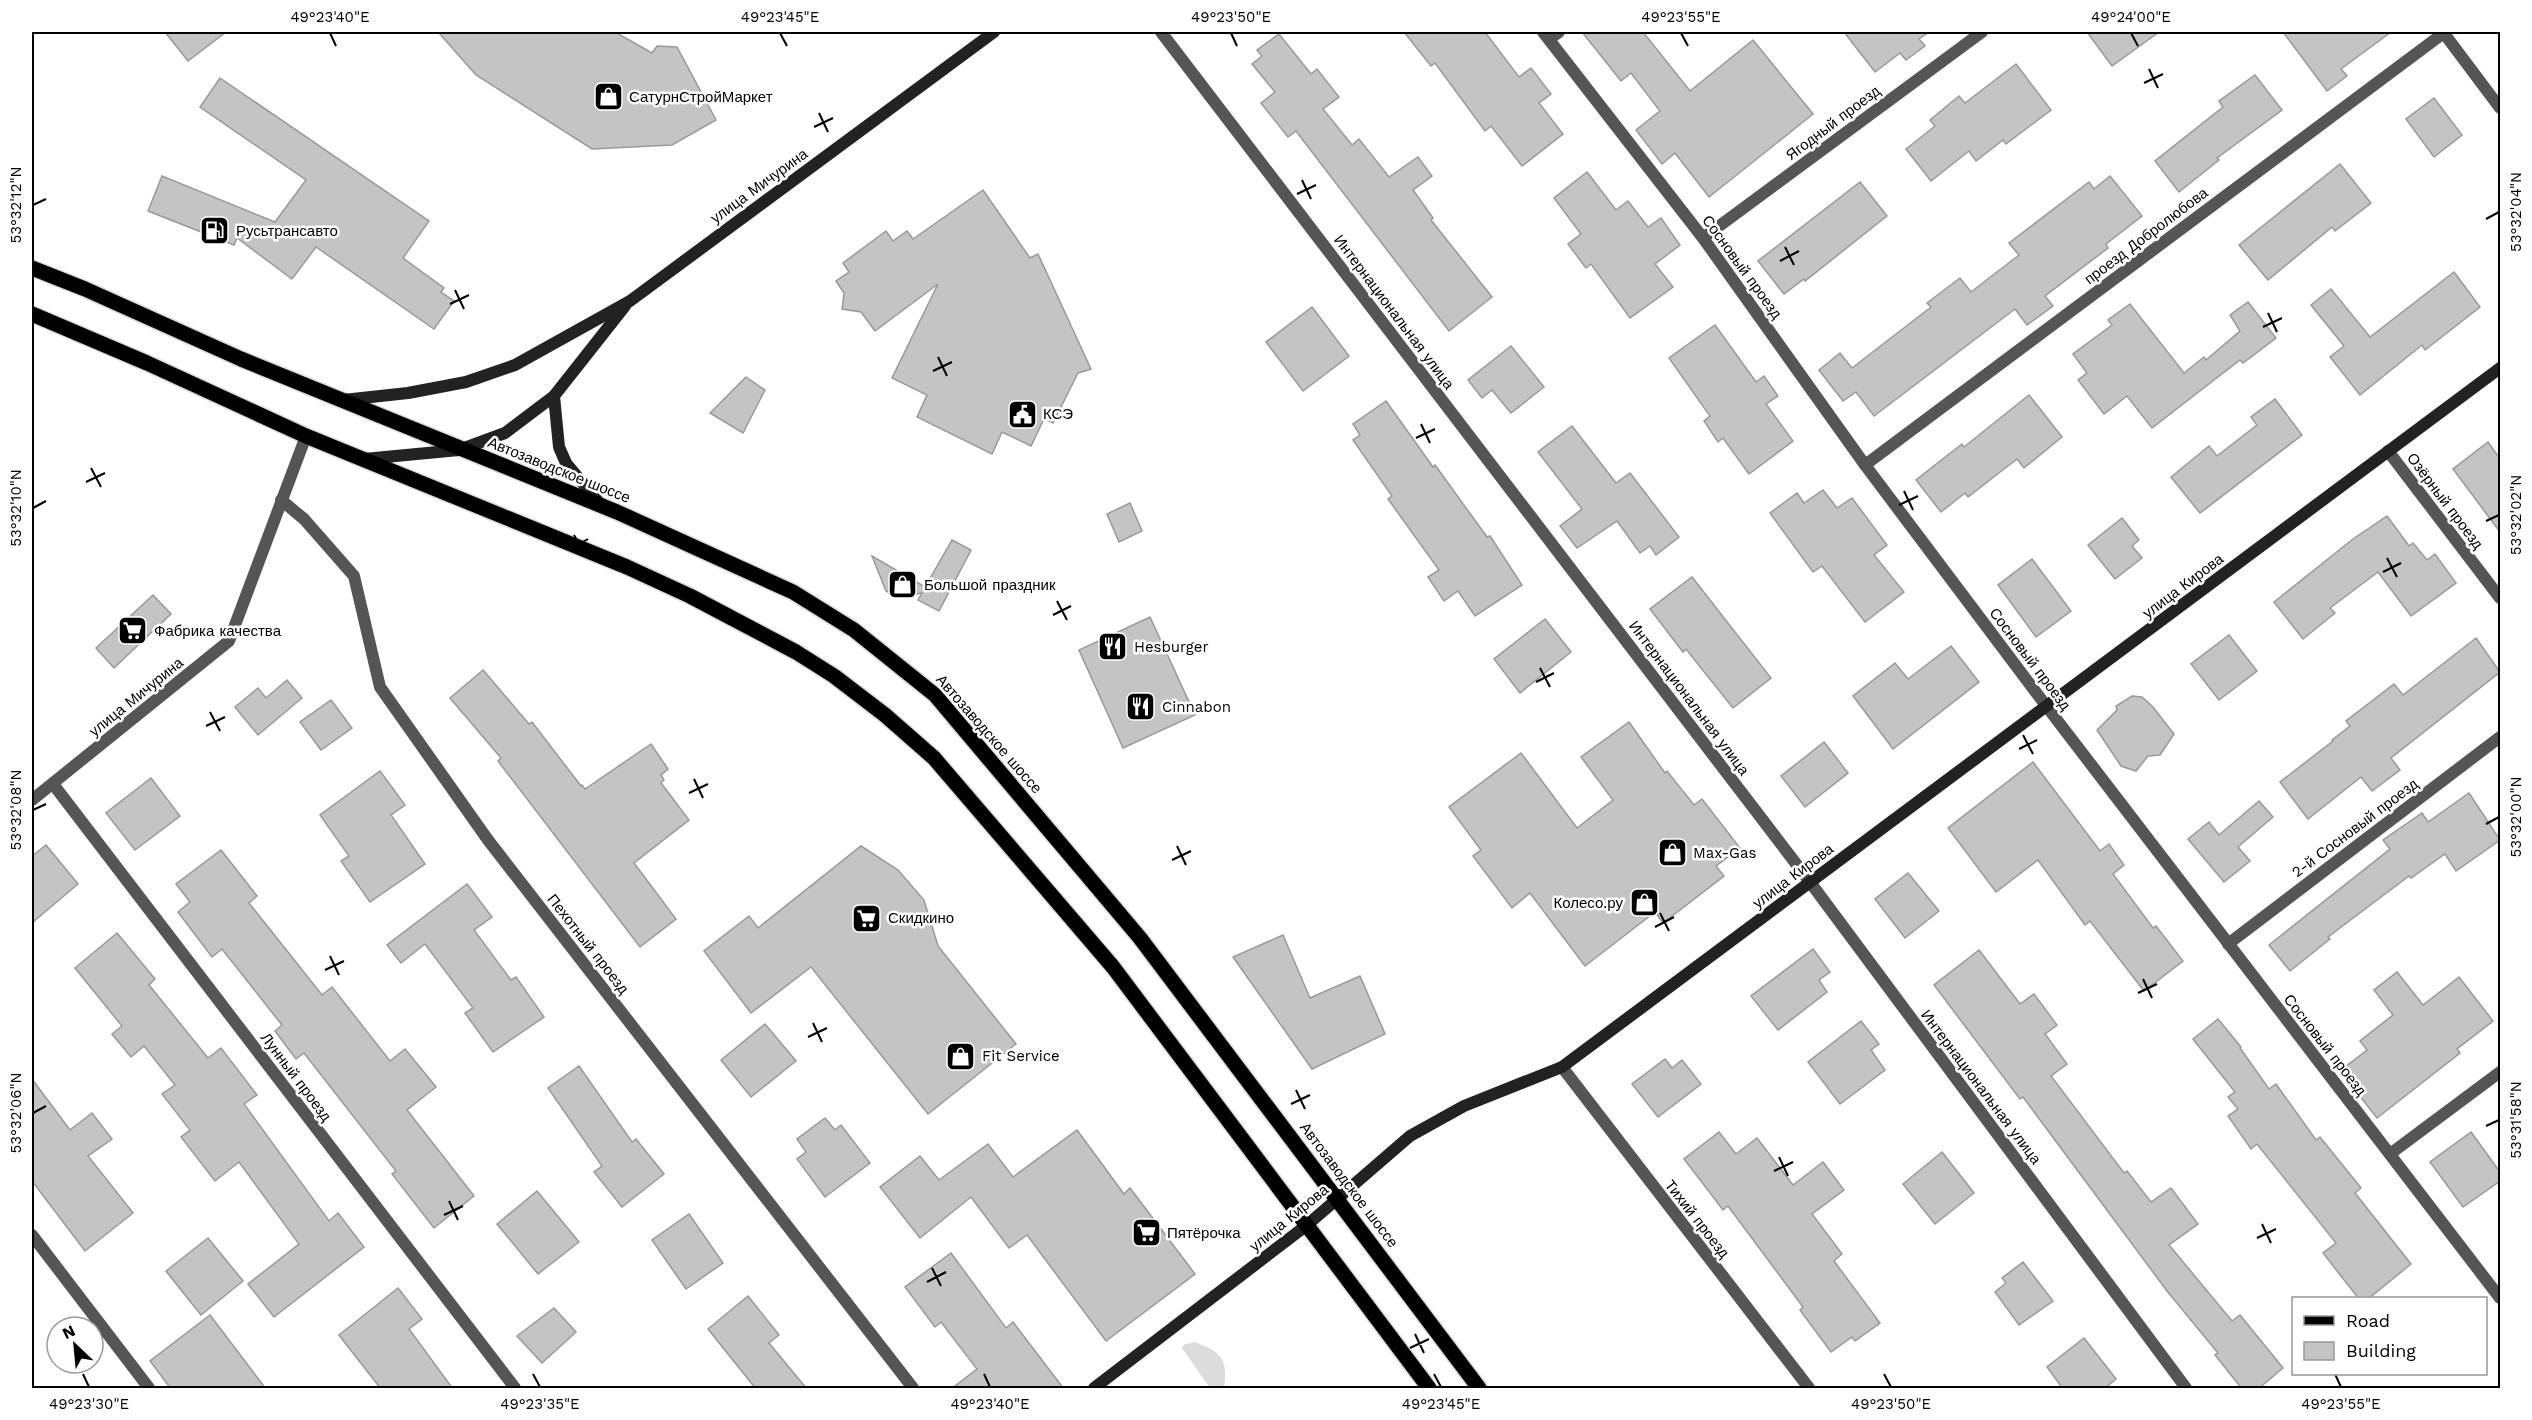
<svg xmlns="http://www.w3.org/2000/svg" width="2532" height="1420" font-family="'Work Sans',sans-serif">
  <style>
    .green { fill: #dcdcdc }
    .building { fill: #c4c4c4; stroke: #999; stroke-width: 1.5 }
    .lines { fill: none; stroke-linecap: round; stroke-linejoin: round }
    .primary-casing { stroke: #dbdbdb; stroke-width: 18 }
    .street { stroke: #555; stroke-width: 12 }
    .secondary { stroke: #222; stroke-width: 12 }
    .primary { stroke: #000; stroke-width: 15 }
    .ticks { fill: none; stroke: #000; stroke-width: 2 }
    .labels { text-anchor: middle; stroke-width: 5; stroke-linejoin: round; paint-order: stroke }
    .poi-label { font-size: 15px; fill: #000; stroke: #fff; text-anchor: start }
    .street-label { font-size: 15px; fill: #000; stroke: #fff }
    .neatline { fill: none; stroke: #000; stroke-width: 2 }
    .ticks-label { font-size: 15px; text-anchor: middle; fill: #000 }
  </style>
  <rect width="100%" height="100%" fill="#fff"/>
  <!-- green -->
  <path class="green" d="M1194,1342C1222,1351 1228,1360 1224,1388H1210L1182,1348L1183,1345Z"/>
  <!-- building -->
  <g class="building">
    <polygon points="165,32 226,32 188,61"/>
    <polygon points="438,32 615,32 652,53 657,46 677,47 716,120 672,145 592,149 476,75"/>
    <polygon points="1404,32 1485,32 1519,77 1531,68 1551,94 1539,103 1563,134 1522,166 1491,126 1485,131 1435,63 1431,66"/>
    <polygon points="1582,32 1643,32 1690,91 1753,40 1813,114 1709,197 1675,153 1662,164 1636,130 1660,111 1631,73 1621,81"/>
    <polygon points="1844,32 1929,32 1919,39 1925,46 1906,60 1900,53 1875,72"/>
    <polygon points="2087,32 2159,32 2112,66"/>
    <polygon points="2283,32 2391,32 2341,69 2347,76 2327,91"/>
    <polygon points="1279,34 1311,74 1317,69 1339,97 1323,109 1352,145 1359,139 1389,177 1418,157 1432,176 1413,190 1433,218 1431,220 1492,297 1449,331 1296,131 1288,137 1261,103 1275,92 1252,64 1262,56 1257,50"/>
    <polygon points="2016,64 2051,110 2006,144 2003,140 1976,161 1969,151 1931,181 1906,149 1935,126 1930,120 1959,96 1965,103"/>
    <polygon points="2255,75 2282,110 2217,158 2219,160 2179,192 2155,161 2223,107 2219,101"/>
    <polygon points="220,78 429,221 403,258 444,288 441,292 454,301 434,329 316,247 292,279 237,238 234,245 148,211 162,176 275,222 306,180 200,107"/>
    <polygon points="2434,98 2462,135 2434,157 2406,119"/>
    <polygon points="2340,164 2371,203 2335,231 2332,227 2268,280 2239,245"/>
    <polygon points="1587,172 1616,210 1628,201 1648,227 1661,218 1680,245 1655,264 1673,287 1630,318 1591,264 1586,268 1568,244 1581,234 1554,198"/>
    <polygon points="2110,176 2142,216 2106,244 2108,248 2045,296 2053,306 2027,325 2015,309 1874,416 1856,392 1843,401 1819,370 1840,353 1852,368 1931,307 1927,303 1960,278 1971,292 2019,255 2009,243 2089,182 2094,189"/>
    <polygon points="1860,182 1887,216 1805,281 1804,279 1784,294 1758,261"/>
    <polygon points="983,190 1030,258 1038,254 1091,369 1078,373 1053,423 1044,419 1031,446 1002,432 992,454 917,417 927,395 892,378 938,284 875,331 861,312 842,309 844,293 836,281 849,272 843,263 886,231 893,241 907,231 913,239"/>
    <polygon points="2454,272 2480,307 2425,350 2422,345 2360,395 2330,357 2344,346 2311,305 2331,289 2370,337"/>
    <polygon points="2248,302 2276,338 2243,363 2240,360 2152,428 2127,396 2104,414 2078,380 2087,373 2073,354 2112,325 2108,320 2130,304 2184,373 2204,357 2206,360 2240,331 2230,315"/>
    <polygon points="1312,307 1349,356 1303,391 1266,342"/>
    <polygon points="1715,325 1756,382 1764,376 1778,396 1766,404 1793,441 1749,474 1723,438 1718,442 1704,421 1710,416 1669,358"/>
    <polygon points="1511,346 1544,387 1511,413 1492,390 1482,398 1468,380"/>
    <polygon points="746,377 765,390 743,433 710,413"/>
    <polygon points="2029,395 2062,437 2024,468 2017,459 1968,497 1965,493 1941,512 1916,480 1962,444 1964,447"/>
    <polygon points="2275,399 2302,435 2200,513 2171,477 2209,446 2217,456 2257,425 2251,417"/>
    <polygon points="1386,401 1433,467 1435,465 1487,537 1490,536 1522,585 1475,616 1458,591 1444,601 1428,577 1439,570 1388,499 1392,496 1353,440 1360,435 1353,424"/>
    <polygon points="1572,426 1616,483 1630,473 1679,537 1656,555 1650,546 1640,553 1617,521 1577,548 1560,526 1582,509 1538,452"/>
    <polygon points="2488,442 2500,459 2500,532 2453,469"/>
    <polygon points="1823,490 1837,508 1852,498 1887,545 1874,555 1904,592 1865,622 1822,566 1813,572 1770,513 1797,493 1804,503"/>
    <polygon points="1130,503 1142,531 1119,542 1107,514"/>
    <polygon points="2387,516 2409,546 2413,543 2427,560 2435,554 2456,583 2411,616 2378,572 2330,608 2335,613 2303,639 2274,602 2353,539"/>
    <polygon points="2122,518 2139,540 2132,546 2142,558 2115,579 2088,545"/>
    <polygon points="952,540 971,550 939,611 918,600 922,593 897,597 886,591 872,556 925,587"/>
    <polygon points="2032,559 2071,611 2036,637 1998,585"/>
    <polygon points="1692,577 1771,678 1733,708 1686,649 1683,652 1650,609"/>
    <polygon points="153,595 171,614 114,668 96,648"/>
    <polygon points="1150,617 1195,715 1123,748 1079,650"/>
    <polygon points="1545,619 1571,652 1520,693 1494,659"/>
    <polygon points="2229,635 2257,671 2219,700 2191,664"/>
    <polygon points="2476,638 2500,672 2391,758 2400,770 2372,791 2361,777 2308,819 2280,782 2333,741 2332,740 2350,726 2346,721 2394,684 2403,695"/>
    <polygon points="1951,646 1979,682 1893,749 1853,696 1895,663 1908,679"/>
    <polygon points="483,670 529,724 532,722 581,786 582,785 585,789 651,744 668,769 661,775 664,780 661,783 689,820 634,863 676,919 640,947 498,761 501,758 450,698"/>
    <polygon points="287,680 302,698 258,735 235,707 258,688 266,698"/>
    <polygon points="2132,696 2142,697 2153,707 2174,734 2160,755 2148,756 2136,771 2121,766 2097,730 2117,710 2116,706"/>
    <polygon points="331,700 352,728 321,750 300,722"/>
    <polygon points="1629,722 1665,773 1667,771 1694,805 1702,799 1740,848 1716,866 1724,876 1663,923 1655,912 1585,966 1530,893 1512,908 1473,856 1481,850 1449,807 1521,753 1577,828 1613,800 1581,757"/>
    <polygon points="1824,742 1848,773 1805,807 1781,776"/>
    <polygon points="2033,762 2100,851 2109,844 2124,865 2113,874 2153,928 2156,926 2183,961 2144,991 2090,921 2085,925 2038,860 1996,892 1948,828"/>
    <polygon points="380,771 405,805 391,815 425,864 370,902 341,861 349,856 320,815"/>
    <polygon points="151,778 180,816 135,850 106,813"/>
    <polygon points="2469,793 2500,840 2456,871 2445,854 2411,878 2409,876 2328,937 2330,939 2290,971 2269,945 2390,849 2383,840 2422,813 2428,822"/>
    <polygon points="2259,801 2273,817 2238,847 2250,861 2224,882 2188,839 2209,822 2219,835"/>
    <polygon points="46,845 78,884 32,923 32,856"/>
    <polygon points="861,846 898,870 924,900 938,946 1016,1044 928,1114 811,967 751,1013 704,951 749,916 758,928"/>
    <polygon points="221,850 257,896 249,903 322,995 332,987 390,1061 405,1049 436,1087 407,1110 474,1196 434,1228 392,1174 396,1171 304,1053 296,1059 275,1031 282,1025 222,949 212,957 178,912 190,902 176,884"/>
    <polygon points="1908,873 1939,911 1905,938 1875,899"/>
    <polygon points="467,884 492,917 474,930 511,980 516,977 544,1017 493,1052 465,1013 473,1008 425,944 401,963 387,945"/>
    <polygon points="117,933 155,979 149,985 208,1058 221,1048 257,1095 244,1104 329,1221 338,1213 364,1247 274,1317 248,1284 299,1244 239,1162 215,1181 181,1137 190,1130 162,1094 175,1085 144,1046 131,1057 112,1034 122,1026 75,968"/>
    <polygon points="1283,935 1310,998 1360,976 1385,1034 1312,1069 1233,957"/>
    <polygon points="1813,949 1830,972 1819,980 1827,992 1778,1030 1751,996"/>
    <polygon points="1979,950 2020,1004 2034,994 2057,1025 2045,1034 2067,1064 2051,1076 2124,1173 2127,1171 2151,1202 2171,1188 2198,1224 2169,1245 2232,1321 2240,1315 2283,1368 2258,1389 2242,1389 2215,1355 2218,1353 2167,1291 2023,1097 2020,1099 1934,985"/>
    <polygon points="2397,972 2423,1005 2459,977 2493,1021 2457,1049 2460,1053 2377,1118 2340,1071 2367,1050 2360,1041 2393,1015 2374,990"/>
    <polygon points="2218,1019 2241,1047 2240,1048 2269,1089 2276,1084 2316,1140 2320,1137 2361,1188 2355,1193 2411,1264 2368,1299 2359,1299 2323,1253 2336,1243 2257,1144 2251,1149 2228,1116 2238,1109 2228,1097 2235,1092 2193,1039"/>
    <polygon points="1861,1021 1879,1044 1871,1050 1885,1070 1840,1104 1808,1062"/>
    <polygon points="765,1024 796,1061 751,1097 721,1060"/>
    <polygon points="1665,1059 1672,1068 1682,1060 1701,1084 1658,1117 1632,1084"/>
    <polygon points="579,1066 632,1142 636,1139 664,1174 622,1207 594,1172 602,1166 548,1088"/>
    <polygon points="32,1079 70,1130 92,1113 112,1139 88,1156 133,1213 85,1251 32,1181"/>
    <polygon points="825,1118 835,1130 841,1125 870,1163 825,1197 797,1159 806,1152 797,1139"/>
    <polygon points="1077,1130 1124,1194 1130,1188 1195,1274 1106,1341 1027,1235 1009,1248 971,1197 920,1238 880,1187 920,1156 939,1180 988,1144 1013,1177"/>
    <polygon points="1719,1132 1736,1154 1757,1138 1793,1185 1823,1162 1844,1190 1812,1214 1842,1254 1834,1261 1880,1323 1855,1341 1852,1337 1831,1352 1800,1310 1803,1307 1728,1206 1723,1210 1684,1159"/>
    <polygon points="2471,1132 2500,1172 2500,1181 2463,1207 2430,1162"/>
    <polygon points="1942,1152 1974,1193 1935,1224 1903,1184"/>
    <polygon points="537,1191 579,1242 538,1274 497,1224"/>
    <polygon points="689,1214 723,1263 686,1289 652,1240"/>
    <polygon points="208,1238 243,1281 201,1315 166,1271"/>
    <polygon points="951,1253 1006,1328 1013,1322 1064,1389 951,1389 977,1369 941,1322 935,1327 905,1287"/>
    <polygon points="2023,1262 2053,1301 2019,1325 1995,1292 2006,1283 2002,1278"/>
    <polygon points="398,1288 422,1319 409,1329 453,1389 381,1389 339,1335"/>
    <polygon points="748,1296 779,1335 769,1343 807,1389 756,1389 708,1329"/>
    <polygon points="554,1308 576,1332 542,1363 517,1336"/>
    <polygon points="210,1315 266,1389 171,1389 150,1361"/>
    <polygon points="2084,1338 2116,1379 2104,1389 2063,1389 2047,1367"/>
  </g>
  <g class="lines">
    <defs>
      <g id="primary">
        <polyline points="32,268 85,289 241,359 617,512 793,592 854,630 935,695 1140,938 1479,1388"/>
        <polyline points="32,314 147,363 306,436 627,567 690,596 796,652 834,676 885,715 934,758 1113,967 1429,1388"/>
      </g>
    </defs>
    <!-- primary casing -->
    <use href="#primary" class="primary-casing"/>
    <!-- street -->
    <g class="street">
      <polyline points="1161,32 1810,882 2186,1388"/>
      <polyline points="1543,32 1703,238 1865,465 2047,707 2500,1298"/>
      <polyline points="2443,32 2500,108"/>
      <polyline points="1549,39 1559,32"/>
      <polyline points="1703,238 1982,32"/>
      <polyline points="2388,451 2500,598"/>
      <polyline points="1865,465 2445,32"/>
      <polyline points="281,500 304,519 354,576 380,687 488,840 913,1388"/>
      <polyline points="53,784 515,1388"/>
      <polyline points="32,800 229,641 306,436"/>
      <polyline points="2228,944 2500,737"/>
      <polyline points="1562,1067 1809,1388"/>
      <polyline points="2390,1154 2500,1072"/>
      <polyline points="32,1235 149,1388"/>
    </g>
    <!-- secondary -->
    <g class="secondary">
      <polyline points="343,400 408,393 466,382 515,365 630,301 994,32"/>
      <polyline points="364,459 459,450 505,433 554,396"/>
      <polyline points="601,505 566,463 559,447 554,396 625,306"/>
      <polyline points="1094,1388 1307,1225 1410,1136 1464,1106 1562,1067 2500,368"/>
    </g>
    <!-- primary -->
    <use href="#primary" class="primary"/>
  </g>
  <!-- ticks -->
  <path class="ticks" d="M330,33L336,46M780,33L787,46M1231,33L1237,46M1681,33L1688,46M2131,33L2138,46M2149,69L2158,88M2144,83L2163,74M819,113L828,132M814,127L833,118M1302,180L1311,199M1297,194L1316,185M33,205L46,199M2486,219L2499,212M1785,247L1794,265M1780,261L1799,251M455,290L464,309M450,304L469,295M2268,313L2277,332M2263,327L2282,318M938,357L947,376M933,371L952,362M1421,424L1430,443M1416,438L1435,429M91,468L101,487M86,482L105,473M1904,491L1913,510M1899,505L1918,496M33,508L46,501M2486,521L2499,515M574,535L584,553M570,549L588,539M2387,558L2397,577M2383,572L2401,563M1057,601L1067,620M1053,615L1071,606M1540,668L1550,687M1536,682L1554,673M210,712L220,731M206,726L225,717M2023,735L2033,754M2019,749L2037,740M694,779L703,798M689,793L708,784M33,810L46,804M2486,824L2499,817M1177,846L1186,865M1172,860L1191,851M1660,913L1669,931M1655,927L1674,917M330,956L339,975M325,970L344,961M2143,979L2152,998M2138,993L2157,984M813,1023L822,1042M808,1037L827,1028M1296,1090L1305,1109M1291,1104L1310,1095M33,1113L46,1106M2486,1126L2499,1120M1779,1157L1788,1176M1774,1171L1793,1162M449,1201L458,1220M444,1215L463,1206M2262,1224L2271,1243M2257,1238L2276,1229M932,1268L941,1286M927,1282L946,1272M1415,1334L1424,1353M1410,1348L1429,1339M83,1374L89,1387M533,1374L540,1387M984,1374L990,1387M1434,1374L1441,1387M1884,1374L1891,1387M2335,1374L2341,1387"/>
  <!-- icons -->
  <defs>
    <symbol id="shop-square" viewBox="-11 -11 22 22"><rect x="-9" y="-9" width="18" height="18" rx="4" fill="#000" stroke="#fff"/><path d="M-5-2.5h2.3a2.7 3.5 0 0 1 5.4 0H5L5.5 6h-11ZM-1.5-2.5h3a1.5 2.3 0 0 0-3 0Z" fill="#fff"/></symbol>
    <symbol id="fuel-square" viewBox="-11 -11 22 22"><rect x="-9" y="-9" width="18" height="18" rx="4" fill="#000" stroke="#fff"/><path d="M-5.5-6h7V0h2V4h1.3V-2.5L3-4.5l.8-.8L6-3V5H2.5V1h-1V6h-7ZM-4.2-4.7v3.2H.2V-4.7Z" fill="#fff"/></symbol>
    <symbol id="civic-square" viewBox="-11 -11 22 22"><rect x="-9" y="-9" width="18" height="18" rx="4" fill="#000" stroke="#fff"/><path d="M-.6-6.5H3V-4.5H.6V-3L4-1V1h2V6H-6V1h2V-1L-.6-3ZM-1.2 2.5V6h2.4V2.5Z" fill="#fff"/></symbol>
    <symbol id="supermarket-square" viewBox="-11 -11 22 22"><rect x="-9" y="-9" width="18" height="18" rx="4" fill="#000" stroke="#fff"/><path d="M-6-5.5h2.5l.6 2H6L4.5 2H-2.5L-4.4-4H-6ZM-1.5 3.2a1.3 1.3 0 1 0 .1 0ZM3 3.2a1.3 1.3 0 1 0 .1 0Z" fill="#fff"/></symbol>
    <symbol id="restaurant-square" viewBox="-11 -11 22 22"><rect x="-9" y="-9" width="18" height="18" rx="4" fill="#000" stroke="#fff"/><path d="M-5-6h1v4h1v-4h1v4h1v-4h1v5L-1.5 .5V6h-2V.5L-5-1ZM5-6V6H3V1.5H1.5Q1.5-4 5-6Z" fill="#fff"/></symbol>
  </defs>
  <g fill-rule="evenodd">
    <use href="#shop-square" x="592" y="80" width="33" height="33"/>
    <use href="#fuel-square" x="198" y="214" width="33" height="33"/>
    <use href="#civic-square" x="1006" y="398" width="33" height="33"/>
    <use href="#shop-square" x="886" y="568" width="33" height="33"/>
    <use href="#supermarket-square" x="116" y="614" width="33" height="33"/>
    <use href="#restaurant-square" x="1096" y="630" width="33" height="33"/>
    <use href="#restaurant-square" x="1124" y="690" width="33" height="33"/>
    <use href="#shop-square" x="1656" y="836" width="33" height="33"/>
    <use href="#shop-square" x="1628" y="886" width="33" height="33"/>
    <use href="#supermarket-square" x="850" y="902" width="33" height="33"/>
    <use href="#shop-square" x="944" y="1040" width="33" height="33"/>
    <use href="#supermarket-square" x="1130" y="1216" width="33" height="33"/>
  </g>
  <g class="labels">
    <!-- poi labels -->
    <g class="poi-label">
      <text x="629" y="102">СатурнСтройМаркет</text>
      <text x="236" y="236">Русьтрансавто</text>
      <text x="1043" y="419">КСЭ</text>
      <text x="924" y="590">Большой праздник</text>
      <text x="154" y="636">Фабрика качества</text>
      <text x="1134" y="652">Hesburger</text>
      <text x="1162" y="712">Cinnabon</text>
      <text x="1693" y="858">Max-Gas</text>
      <text x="1623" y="908" text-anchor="end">Колесо.ру</text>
      <text x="888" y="923">Скидкино</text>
      <text x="982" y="1061">Fit Service</text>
      <text x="1167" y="1238">Пятёрочка</text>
    </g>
    <!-- street labels -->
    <g class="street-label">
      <text transform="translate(1833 123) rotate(-37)" y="5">Ягодный проезд</text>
      <text transform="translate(759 186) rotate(-36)" y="5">улица Мичурина</text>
      <text transform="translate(2146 236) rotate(-37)" y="5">проезд Добролюбова</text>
      <text transform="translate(1742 267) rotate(54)" y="5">Сосновый проезд</text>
      <text transform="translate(1394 312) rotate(53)" y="5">Интернациональная улица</text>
      <text transform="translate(559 470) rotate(22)" y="5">Автозаводское шоссе</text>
      <text transform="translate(2445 501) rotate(53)" y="5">Озёрный проезд</text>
      <text transform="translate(2183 586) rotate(-37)" y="5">улица Кирова</text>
      <text transform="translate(2030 659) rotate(53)" y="5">Сосновый проезд</text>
      <text transform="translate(136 697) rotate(-39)" y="5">улица Мичурина</text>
      <text transform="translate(1689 698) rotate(53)" y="5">Интернациональная улица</text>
      <text transform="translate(989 734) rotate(49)" y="5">Автозаводское шоссе</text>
      <text transform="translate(2355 828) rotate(-37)" y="5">2-й Сосновый проезд</text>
      <text transform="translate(1793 876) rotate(-37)" y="5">улица Кирова</text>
      <text transform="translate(588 944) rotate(52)" y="5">Пехотный проезд</text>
      <text transform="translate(2325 1045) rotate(52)" y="5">Сосновый проезд</text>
      <text transform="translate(296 1077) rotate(53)" y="5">Лунный проезд</text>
      <text transform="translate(1981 1087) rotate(53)" y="5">Интернациональная улица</text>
      <text transform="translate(1349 1185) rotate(53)" y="5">Автозаводское шоссе</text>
      <text transform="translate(1289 1218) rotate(-39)" y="5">улица Кирова</text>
      <text transform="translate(1697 1219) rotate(52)" y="5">Тихий проезд</text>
    </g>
  </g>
  <!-- border -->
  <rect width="2532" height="1420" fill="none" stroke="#ffffff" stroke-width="66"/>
  <!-- legend -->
  <rect x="2292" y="1297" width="195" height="78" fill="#ffffff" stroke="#999999" stroke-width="1.5"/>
  <rect x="2304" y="1316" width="30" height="9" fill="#000000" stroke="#999999" stroke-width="1.5"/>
  <text x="2346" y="1327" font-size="18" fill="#000000">Road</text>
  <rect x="2304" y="1342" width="30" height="18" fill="#c4c4c4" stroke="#999999" stroke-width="1.5"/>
  <text x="2346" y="1357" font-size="18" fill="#000000">Building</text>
  <!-- north arrow -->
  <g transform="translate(75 1345) rotate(334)"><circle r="28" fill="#ffffff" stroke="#999999" stroke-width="1.5"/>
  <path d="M0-4.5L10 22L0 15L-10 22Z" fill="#000000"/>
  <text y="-9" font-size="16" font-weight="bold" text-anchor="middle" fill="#000000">N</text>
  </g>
  <rect x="33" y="33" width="2466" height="1354" class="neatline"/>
  <g class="ticks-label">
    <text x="330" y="22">49°23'40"E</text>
    <text x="780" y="22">49°23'45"E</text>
    <text x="1231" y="22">49°23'50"E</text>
    <text x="1681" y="22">49°23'55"E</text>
    <text x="2131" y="22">49°24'00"E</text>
    <text transform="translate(16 205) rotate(-90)" y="5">53°32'12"N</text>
    <text transform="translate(2516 212) rotate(-90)" y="5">53°32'04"N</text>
    <text transform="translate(16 508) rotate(-90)" y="5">53°32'10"N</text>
    <text transform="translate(2516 515) rotate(-90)" y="5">53°32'02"N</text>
    <text transform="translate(16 810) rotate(-90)" y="5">53°32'08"N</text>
    <text transform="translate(2516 817) rotate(-90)" y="5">53°32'00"N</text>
    <text transform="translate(16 1113) rotate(-90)" y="5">53°32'06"N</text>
    <text transform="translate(2516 1120) rotate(-90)" y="5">53°31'58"N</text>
    <text x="89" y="1409">49°23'30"E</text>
    <text x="540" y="1409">49°23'35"E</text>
    <text x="990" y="1409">49°23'40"E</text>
    <text x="1441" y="1409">49°23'45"E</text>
    <text x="1891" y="1409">49°23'50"E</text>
    <text x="2341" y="1409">49°23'55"E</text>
  </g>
</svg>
